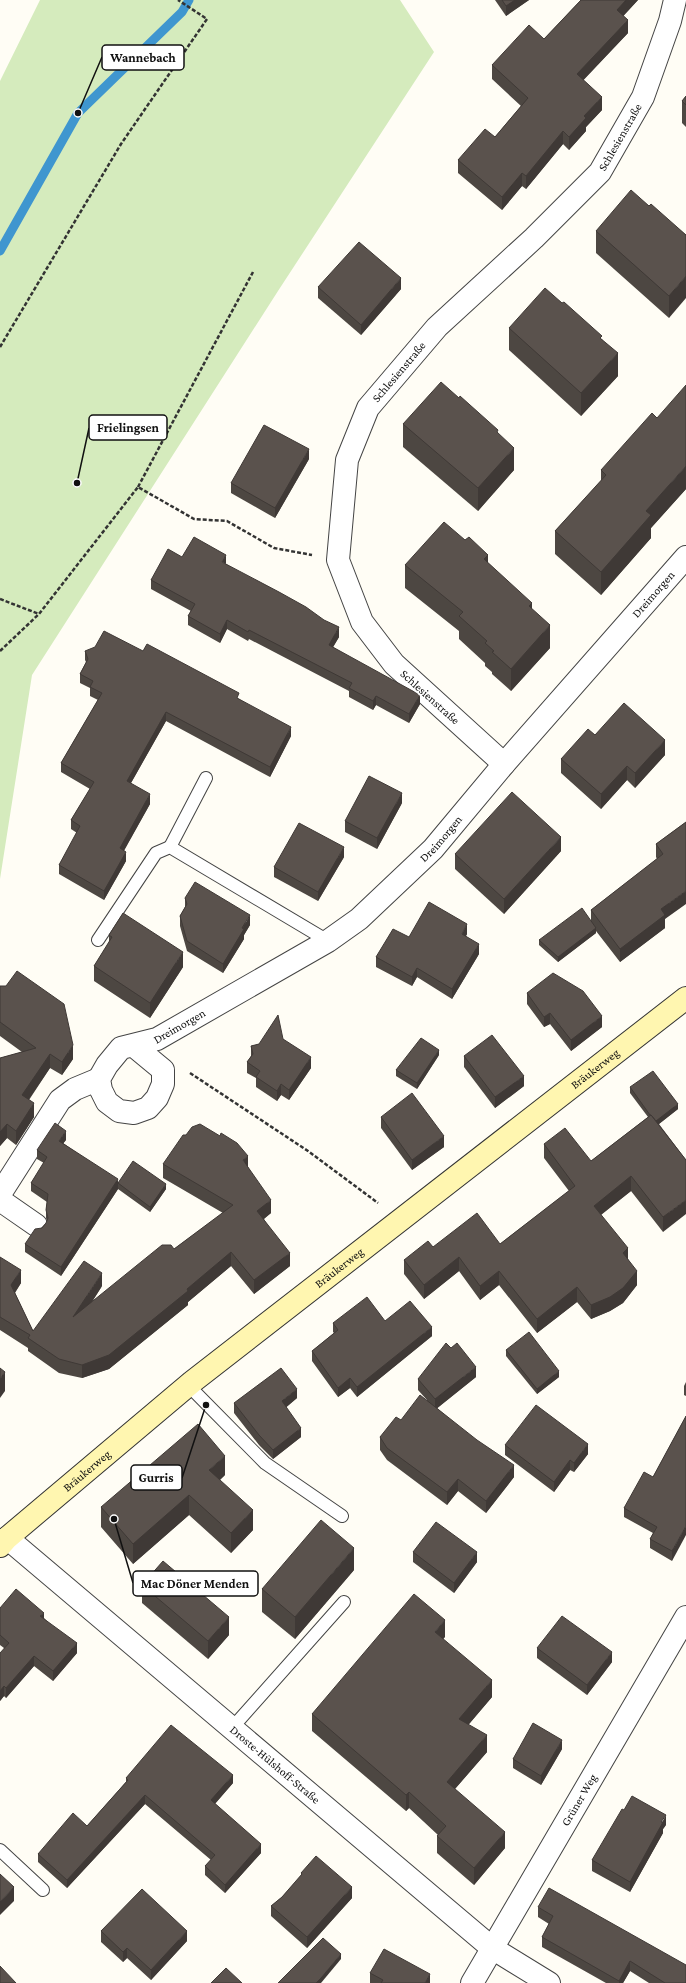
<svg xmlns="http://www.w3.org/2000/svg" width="686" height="1983" font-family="'Crimson Pro',serif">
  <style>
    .green { fill: #d5ebbd }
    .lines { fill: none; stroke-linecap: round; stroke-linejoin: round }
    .stream { stroke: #3f96cf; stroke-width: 9 }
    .service-casing { stroke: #444; stroke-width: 14 }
    .minor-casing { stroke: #444; stroke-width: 24 }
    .secondary-casing { stroke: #333; stroke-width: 24 }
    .path { stroke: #333; stroke-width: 2.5; stroke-dasharray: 4 2; stroke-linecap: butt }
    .service { stroke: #fff; stroke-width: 12 }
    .minor { stroke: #fff; stroke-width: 22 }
    .secondary { stroke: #fff6b0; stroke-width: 22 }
    .wall { fill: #4d4742 }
    .shaded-wall { fill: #3f3936 }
    .building { fill: #5a524d; stroke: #3f3936 }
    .labels { text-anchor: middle; stroke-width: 4; stroke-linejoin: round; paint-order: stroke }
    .street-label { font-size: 12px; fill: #111; stroke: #fff }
    .leader { fill: none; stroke: #111; stroke-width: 1.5 }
    .callout-dot { fill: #111; stroke: #fff; stroke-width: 1.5 }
    .callout { fill: #fff; stroke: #111; stroke-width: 1.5 }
    .callout-label { font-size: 13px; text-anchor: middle; font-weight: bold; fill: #111 }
  </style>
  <rect width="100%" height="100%" fill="#fffdf5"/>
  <!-- green -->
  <polygon class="green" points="40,0 400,0 434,52 278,291 32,675 0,879 0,81"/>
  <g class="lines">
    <!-- stream -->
    <polyline class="stream" points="0,251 78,113 182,12 189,0"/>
    <defs>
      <g id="service">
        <polyline points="170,847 206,778"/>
        <polyline points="98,940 156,853 170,847 328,941"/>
        <polyline points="188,1385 265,1463 342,1516"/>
        <polyline points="232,1728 344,1602"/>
        <polyline points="0,1850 43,1890"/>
      </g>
      <g id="minor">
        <path id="s1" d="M504,764L394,664L362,622L338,560L347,460L368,408L437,327L534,238L600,172L643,97L670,21L675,0"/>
        <path id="s2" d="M134,1046L163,1070V1084L157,1098L148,1108L134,1113L119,1111L107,1102L101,1090L99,1079L107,1065L121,1048L157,1039L328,941L359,919L433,849L504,764L686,557"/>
        <polyline points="0,1194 60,1100 75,1089 99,1079"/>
        <polyline points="0,1200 36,1225"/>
        <path id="s3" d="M7,1538L492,1948L549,1983"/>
        <path id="s4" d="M472,1983L686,1617"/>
      </g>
      <g id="secondary">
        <path id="s5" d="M0,1546L7,1538L192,1382L686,998"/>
      </g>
    </defs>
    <!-- service casing -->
    <use href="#service" class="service-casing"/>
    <!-- minor casing -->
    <use href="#minor" class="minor-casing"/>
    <!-- secondary casing -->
    <use href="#secondary" class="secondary-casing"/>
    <!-- path -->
    <g class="path">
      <polyline points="0,347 121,144 207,19 178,0"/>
      <polyline points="138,487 253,272"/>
      <polyline points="0,599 39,614"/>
      <polyline points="0,651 39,614 138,487 194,519 227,521 274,548 312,555"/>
      <polyline points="190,1073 308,1151 378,1203"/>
    </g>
    <!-- service -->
    <use href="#service" class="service"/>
    <!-- minor -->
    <use href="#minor" class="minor"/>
    <!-- secondary -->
    <use href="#secondary" class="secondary"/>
  </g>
  <!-- wall -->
  <g class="wall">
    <polygon points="495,0 529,0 506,16"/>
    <polygon points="581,0 638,0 623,16 628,33 583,80 602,110 586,127 586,131 569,150 563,144 526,189 522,186 502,210 458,173 458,160 495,137 521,106 492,79 492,65 544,39"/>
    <polygon points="686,96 686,127 682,123 682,101"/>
    <polygon points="649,206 686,235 669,318 596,253 596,231"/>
    <polygon points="318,287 401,289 361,335 318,298"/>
    <polygon points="509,328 602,339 618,376 581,416 509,350"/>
    <polygon points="403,424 498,433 514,470 478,511 403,447"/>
    <polygon points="309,459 275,518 231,493 231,483"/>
    <polygon points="601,470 686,489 651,528 651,538 601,595 555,554 555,531 601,481"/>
    <polygon points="182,557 226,564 339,637 333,647 420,704 409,723 376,705 373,710 349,697 349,691 249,639 248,641 227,629 220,643 188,625 188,616 191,611 151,589 151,580"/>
    <polygon points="488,563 532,609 550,648 511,691 492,674 492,672 485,666 485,663 459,639 459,631 405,588 405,565"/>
    <polygon points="85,651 143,651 239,699 291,736 270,777 166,721 131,783 150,804 124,850 126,861 104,900 59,874 59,865 77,833 71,829 71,820 90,789 61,772 61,763 98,700 90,696 90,688 80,683 80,674 86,662 85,660"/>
    <polygon points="595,735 665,755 635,788 627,780 601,809 561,773 561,759"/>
    <polygon points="402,803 377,849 345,832 345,821"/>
    <polygon points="686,822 665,919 665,928 620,962 596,931 596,933 558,962 539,945 539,940 591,920 591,910 657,859 656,857 656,844"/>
    <polygon points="561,851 504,914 455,869 455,854"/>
    <polygon points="344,857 318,901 274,877 274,867"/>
    <polygon points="185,898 250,925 244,935 244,939 223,973 187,951 180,926 180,916 185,907"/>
    <polygon points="467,934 466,936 479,954 452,999 417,977 412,986 376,967 376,957 409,937"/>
    <polygon points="109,935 183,967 150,1018 94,981 94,966 109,943"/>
    <polygon points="0,986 73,1059 62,1075 50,1068 29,1100 34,1117 16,1145 7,1138 0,1146 0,1058 22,1052 0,1036"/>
    <polygon points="527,993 602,1027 571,1051 550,1024 544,1027 527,1004"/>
    <polygon points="283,1039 311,1068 289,1100 281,1095 277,1101 256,1087 256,1078 247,1073 247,1062 251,1056 251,1046"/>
    <polygon points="439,1055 417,1089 396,1076 396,1070"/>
    <polygon points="464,1056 524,1086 495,1108 464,1067"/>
    <polygon points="630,1087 678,1109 659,1124 686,1160 663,1232 631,1191 601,1215 628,1259 637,1285 623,1303 610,1311 591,1319 577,1302 537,1333 499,1285 480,1300 459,1271 424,1299 404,1274 404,1260 433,1247 500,1244 569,1191 544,1158 544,1144 591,1161 648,1117 630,1093"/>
    <polygon points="381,1117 444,1147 412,1170 381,1128"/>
    <polygon points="66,1140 63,1143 118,1182 166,1189 150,1212 118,1189 61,1276 25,1252 25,1244 47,1222 46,1218 46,1210 47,1202 31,1191 31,1183 44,1163 37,1159 37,1150"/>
    <polygon points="163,1164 248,1167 271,1213 264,1219 290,1266 254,1294 231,1266 188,1302 188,1305 109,1369 82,1378 59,1373 28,1351 28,1348 0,1330 0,1257 21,1283 15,1293 33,1331 102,1286 92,1302 174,1249 223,1213 163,1178"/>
    <polygon points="385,1321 432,1336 357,1397 350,1388 338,1397 312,1361 312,1351 334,1333 333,1332 333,1323"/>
    <polygon points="506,1350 559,1377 537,1394 506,1356"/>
    <polygon points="476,1377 437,1408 514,1477 486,1513 458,1491 447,1505 387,1460 380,1450 380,1437 427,1400 418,1390 418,1379"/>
    <polygon points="686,1382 686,1396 684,1395 684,1386"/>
    <polygon points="297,1398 286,1407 301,1437 273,1459 259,1445 234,1413 234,1403"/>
    <polygon points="686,1416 672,1561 650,1548 650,1539 653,1533 624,1517 624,1508 653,1477"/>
    <polygon points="505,1445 588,1454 574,1472 570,1470 554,1492 505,1455"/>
    <polygon points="225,1475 220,1480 253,1530 231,1553 189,1515 133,1564 101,1527 101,1507"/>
    <polygon points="413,1552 477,1562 454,1593 413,1562"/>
    <polygon points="354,1570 295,1639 262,1612 262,1589"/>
    <polygon points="142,1585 229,1635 208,1659 142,1603"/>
    <polygon points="0,1608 44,1618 77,1653 53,1681 34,1666 6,1698 4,1696 0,1701 4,1648 0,1645"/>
    <polygon points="445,1637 443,1639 492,1697 468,1725 487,1752 455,1789 505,1848 474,1885 437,1853 437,1836 438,1835 409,1808 406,1811 312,1731 312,1714"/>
    <polygon points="537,1648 612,1662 587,1695 537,1658"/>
    <polygon points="562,1749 541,1785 513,1768 513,1759"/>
    <polygon points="126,1778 233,1783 215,1804 261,1853 225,1893 205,1875 205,1866 211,1860 145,1804 67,1888 38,1862 38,1854 87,1826 126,1782"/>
    <polygon points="666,1825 663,1829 663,1833 630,1892 592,1871 592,1860"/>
    <polygon points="301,1873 352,1898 307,1948 271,1916 271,1906 282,1897 301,1876"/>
    <polygon points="538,1907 686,1983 649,1983 630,1971 623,1983 606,1983 542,1947 542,1937 549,1924 538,1917"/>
    <polygon points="101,1931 187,1941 151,1980 127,1958 123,1962 101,1942"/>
    <polygon points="370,1973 430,1983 370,1983"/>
  </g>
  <!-- shaded-wall -->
  <g class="shaded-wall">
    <polygon points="515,0 529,0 506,16 506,6"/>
    <polygon points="626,0 638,0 617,23 617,10"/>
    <polygon points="628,20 628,33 577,87 577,74"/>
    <polygon points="602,97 602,110 586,127 586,131 569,150 569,137 584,116"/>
    <polygon points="563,131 563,144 526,189 526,176"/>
    <polygon points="522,173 522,186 502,210 502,197"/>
    <polygon points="686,276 686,298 669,318 669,296"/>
    <polygon points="401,278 401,289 361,335 361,325"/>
    <polygon points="618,353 618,376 581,416 581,393"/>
    <polygon points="514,448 514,470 478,511 478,488"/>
    <polygon points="309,449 309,459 275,518 275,508"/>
    <polygon points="686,466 686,489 651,528 651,538 601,595 601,572 646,511"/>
    <polygon points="226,555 226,564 222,562"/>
    <polygon points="488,555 488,577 484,559"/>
    <polygon points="532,603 532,626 529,606"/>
    <polygon points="227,620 227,629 220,643 220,634"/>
    <polygon points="550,625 550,648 511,691 511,669"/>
    <polygon points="339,627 339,637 329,654 329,645"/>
    <polygon points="420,695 420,704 409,723 409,714"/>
    <polygon points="376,696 376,705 373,710 373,701"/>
    <polygon points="166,712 166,721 127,790 127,781"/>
    <polygon points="291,727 291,736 270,777 270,767"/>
    <polygon points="665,740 665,755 635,788 635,773"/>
    <polygon points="627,766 627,780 601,809 601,794"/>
    <polygon points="402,793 402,803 377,849 377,838"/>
    <polygon points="150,794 150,804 120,858 120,848"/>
    <polygon points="561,837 561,851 504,914 504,899"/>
    <polygon points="344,847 344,857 318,901 318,892"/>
    <polygon points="126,852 126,861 104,900 104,891"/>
    <polygon points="686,891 686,904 665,919 665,928 620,962 620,949 661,909"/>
    <polygon points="250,915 250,925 244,935 244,939 223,973 223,964"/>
    <polygon points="467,924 467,934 462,943 462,934"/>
    <polygon points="596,928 596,933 558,962 558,957"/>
    <polygon points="479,944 479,954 452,999 452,989"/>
    <polygon points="183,952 183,967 150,1018 150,1003"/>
    <polygon points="417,968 417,977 412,986 412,977"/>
    <polygon points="550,1013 550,1024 544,1027 544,1017"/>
    <polygon points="602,1016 602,1027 571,1051 571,1040"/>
    <polygon points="73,1045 73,1059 62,1075 62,1062"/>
    <polygon points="439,1050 439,1055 417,1089 417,1083"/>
    <polygon points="50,1054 50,1068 22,1109 22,1095"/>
    <polygon points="311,1057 311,1068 289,1100 289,1090"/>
    <polygon points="524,1076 524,1086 495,1108 495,1097"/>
    <polygon points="281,1084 281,1095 277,1101 277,1091"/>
    <polygon points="34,1103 34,1117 16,1145 16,1131"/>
    <polygon points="678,1104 678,1109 655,1127 655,1121"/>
    <polygon points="7,1124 7,1138 0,1146 0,1132"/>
    <polygon points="66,1131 66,1140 59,1149 59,1141"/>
    <polygon points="444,1136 444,1147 412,1170 412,1160"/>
    <polygon points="248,1156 248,1169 243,1160"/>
    <polygon points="631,1176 631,1191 594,1220 594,1206"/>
    <polygon points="118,1179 118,1189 61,1276 61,1267"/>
    <polygon points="166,1184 166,1189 150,1212 150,1207"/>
    <polygon points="271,1200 271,1213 257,1224 257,1211"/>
    <polygon points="686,1200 686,1214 663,1232 663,1217"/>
    <polygon points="628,1248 628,1262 623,1253"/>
    <polygon points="231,1252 231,1266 188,1302 188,1305 109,1369 82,1378 82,1365 187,1289"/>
    <polygon points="290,1253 290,1266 254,1294 254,1280"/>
    <polygon points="459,1257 459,1271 424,1299 424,1285"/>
    <polygon points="21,1270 21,1283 11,1298 11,1285"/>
    <polygon points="499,1271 499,1285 480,1300 480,1286"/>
    <polygon points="637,1271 637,1285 623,1303 610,1311 591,1319 591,1305"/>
    <polygon points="102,1273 102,1286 73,1331 73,1317"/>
    <polygon points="577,1287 577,1302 537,1333 537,1319"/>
    <polygon points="432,1327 432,1336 357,1397 357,1387"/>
    <polygon points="476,1367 476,1377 435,1410 435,1399"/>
    <polygon points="559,1371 559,1377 537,1394 537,1389"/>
    <polygon points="5,1372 5,1391 0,1398 0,1379"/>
    <polygon points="350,1378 350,1388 338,1397 338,1388"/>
    <polygon points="297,1389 297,1398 282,1411 282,1401"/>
    <polygon points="301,1428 301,1437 273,1459 273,1450"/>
    <polygon points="588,1444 588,1454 574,1472 574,1463"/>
    <polygon points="225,1456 225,1475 209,1489 209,1470"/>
    <polygon points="570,1460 570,1470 554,1492 554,1482"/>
    <polygon points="514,1465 514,1477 486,1513 486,1501"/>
    <polygon points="458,1479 458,1491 447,1505 447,1492"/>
    <polygon points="189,1495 189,1515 133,1564 133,1544"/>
    <polygon points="253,1510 253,1530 231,1553 231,1533"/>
    <polygon points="686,1526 686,1535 672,1561 672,1551"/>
    <polygon points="354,1548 354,1570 295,1639 295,1617"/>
    <polygon points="477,1552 477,1562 454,1593 454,1583"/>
    <polygon points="44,1613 44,1622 40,1616"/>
    <polygon points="229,1617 229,1635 208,1659 208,1641"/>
    <polygon points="445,1620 445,1637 435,1648 435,1632"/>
    <polygon points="77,1643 77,1653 53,1681 53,1671"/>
    <polygon points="612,1652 612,1662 587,1695 587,1685"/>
    <polygon points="34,1656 34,1666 6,1698 6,1688"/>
    <polygon points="492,1680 492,1697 459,1736 459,1719"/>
    <polygon points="4,1686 4,1696 0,1701 0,1691"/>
    <polygon points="487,1735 487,1752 447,1798 447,1782"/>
    <polygon points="562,1740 562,1749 541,1785 541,1776"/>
    <polygon points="233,1775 233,1783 211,1808 211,1800"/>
    <polygon points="409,1792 409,1808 406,1811 406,1795"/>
    <polygon points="145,1795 145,1804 67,1888 67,1880"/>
    <polygon points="666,1815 666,1825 663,1829 663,1833 630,1892 630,1882"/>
    <polygon points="505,1832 505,1848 474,1885 474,1868"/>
    <polygon points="261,1844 261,1853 225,1893 225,1885"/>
    <polygon points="14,1887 14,1901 0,1915 0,1902"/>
    <polygon points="352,1887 352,1898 307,1948 307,1937"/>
    <polygon points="187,1931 187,1941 151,1980 151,1970"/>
    <polygon points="127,1948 127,1958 123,1962 123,1952"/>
    <polygon points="341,1954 341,1959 321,1983 316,1983"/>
    <polygon points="630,1961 630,1971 623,1983 619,1983 619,1981"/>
    <polygon points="430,1974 430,1983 425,1983"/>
  </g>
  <!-- building -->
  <g class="building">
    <polygon points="502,0 515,0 506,6"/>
    <polygon points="581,0 626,0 617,10 628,20 577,74 602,97 584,116 586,118 569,137 563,131 526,176 522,173 502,197 458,160 485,129 495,137 528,98 492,65 529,25 544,39"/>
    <polygon points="686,96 686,105 682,101"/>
    <polygon points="631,190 649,206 651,204 686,235 686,276 669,296 596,231"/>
    <polygon points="359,242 401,278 361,325 318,287"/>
    <polygon points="545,288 562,303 564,302 602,336 600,338 618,353 581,393 509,328"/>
    <polygon points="441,382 459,398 460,396 498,430 497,432 514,448 478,488 403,424"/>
    <polygon points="686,385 686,466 646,511 651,515 601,572 555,531 606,475 601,470 652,413 657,418"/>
    <polygon points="264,425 309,449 275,508 231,483"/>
    <polygon points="444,522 465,540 469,537 488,555 484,559 532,603 529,606 550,625 511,669 492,652 494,651 485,643 487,641 459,616 463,612 405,565"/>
    <polygon points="194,537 226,555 222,562 279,592 306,607 324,620 339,627 329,645 420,695 409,714 376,696 373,701 349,688 352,683 249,630 248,632 227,620 220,634 188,616 195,604 151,580 168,549 182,557"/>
    <polygon points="104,631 143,651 147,644 239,693 237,698 291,727 270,767 166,712 127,781 150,794 120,848 126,852 104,891 59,865 80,826 71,820 94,782 61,763 102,693 90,687 93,681 80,674 88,659 85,651 95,647"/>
    <polygon points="624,703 665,740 635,773 627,766 601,794 561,759 588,729 595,735"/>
    <polygon points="369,776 402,793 377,838 345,821"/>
    <polygon points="512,792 561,837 504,899 455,854"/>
    <polygon points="686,822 686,891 661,909 665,915 620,949 591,910 663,854 656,844"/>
    <polygon points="299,823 344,847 318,892 274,867"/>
    <polygon points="195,882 250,915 242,928 244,929 223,964 187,941 180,916 187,904 185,898"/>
    <polygon points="429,902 467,924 462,934 479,944 452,989 417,968 412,977 376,957 393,929 409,937"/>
    <polygon points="582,908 596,928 558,957 539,940"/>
    <polygon points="123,913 183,952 150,1003 94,966 112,937 109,935"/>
    <polygon points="17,971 64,1004 73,1045 62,1062 50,1054 22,1095 34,1103 16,1131 7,1124 0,1132 0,1058 36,1048 0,1022 0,986 6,986"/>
    <polygon points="553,973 583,991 602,1016 571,1040 550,1013 544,1017 527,993"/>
    <polygon points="278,1015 283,1039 311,1057 289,1090 281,1084 277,1091 256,1077 260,1071 247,1062 253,1054 251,1046 259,1044"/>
    <polygon points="492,1035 524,1076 495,1097 464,1056"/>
    <polygon points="421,1038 439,1050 417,1083 396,1070"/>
    <polygon points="653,1071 678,1104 656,1121 651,1115 650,1115 630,1087"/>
    <polygon points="412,1093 444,1136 412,1160 381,1117"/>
    <polygon points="651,1115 686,1160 686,1200 663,1217 631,1176 594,1206 628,1248 623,1253 637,1271 623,1288 610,1297 591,1305 577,1287 537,1319 499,1271 480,1286 459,1257 424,1285 404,1260 428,1241 433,1247 477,1213 500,1244 575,1186 544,1144 565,1128 591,1161"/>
    <polygon points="55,1123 66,1131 59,1141 118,1179 61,1267 25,1244 35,1229 42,1228 46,1223 48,1218 46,1210 48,1194 31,1183 47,1157 37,1150"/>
    <polygon points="200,1124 220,1136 221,1133 237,1143 248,1156 243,1160 271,1200 257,1211 290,1253 254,1280 231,1252 187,1289 188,1291 109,1355 82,1365 59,1359 28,1338 30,1335 0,1317 0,1257 21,1270 11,1285 33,1331 84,1261 102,1273 73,1317 162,1245 171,1245 174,1249 233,1205 163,1164 183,1135 186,1135 192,1127"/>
    <polygon points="133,1161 166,1184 150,1207 118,1183"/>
    <polygon points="367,1297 385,1321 410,1301 432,1327 357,1387 350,1378 338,1388 312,1351 338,1330 333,1323"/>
    <polygon points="529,1332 559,1371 537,1389 506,1350"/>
    <polygon points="446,1343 451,1348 457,1343 476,1367 435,1399 418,1379"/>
    <polygon points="0,1368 5,1372 0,1379"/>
    <polygon points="281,1368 297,1389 282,1401 301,1428 273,1450 259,1435 234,1403"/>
    <polygon points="420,1395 477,1440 514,1465 486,1501 458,1479 447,1492 387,1448 380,1437 396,1417 401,1420"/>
    <polygon points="536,1405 588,1444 574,1463 570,1460 554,1482 505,1445"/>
    <polygon points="686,1416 686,1526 672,1551 650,1539 657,1527 624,1508 644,1472 653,1477"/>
    <polygon points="198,1424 225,1456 209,1470 253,1510 231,1533 189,1495 133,1544 101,1507"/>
    <polygon points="321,1520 354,1548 295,1617 262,1589"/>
    <polygon points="436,1522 477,1552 454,1583 413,1552"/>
    <polygon points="163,1561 229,1617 208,1641 142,1585"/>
    <polygon points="16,1589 44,1613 40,1616 77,1643 53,1671 34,1656 6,1688 4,1686 0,1691 0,1653 9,1643 0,1635 0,1608"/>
    <polygon points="414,1594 445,1620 435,1632 492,1680 459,1719 487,1735 447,1782 505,1832 474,1868 437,1836 446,1826 409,1792 406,1795 312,1714"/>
    <polygon points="562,1616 612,1652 587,1685 537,1648"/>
    <polygon points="533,1723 562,1740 541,1776 513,1759"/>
    <polygon points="171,1725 233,1775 211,1800 261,1844 225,1885 205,1866 215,1855 145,1795 67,1880 38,1854 73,1813 87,1826 128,1780 126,1778"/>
    <polygon points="632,1796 666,1815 661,1822 663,1822 630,1882 592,1860 622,1809 624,1810"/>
    <polygon points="316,1856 352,1887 307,1937 271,1906 282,1897 302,1874 301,1873"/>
    <polygon points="0,1874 14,1887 0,1902"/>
    <polygon points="549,1888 686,1965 686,1983 665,1983 630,1961 619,1981 542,1937 553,1916 538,1907"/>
    <polygon points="142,1889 187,1931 151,1970 127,1948 123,1952 101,1931"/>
    <polygon points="323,1938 341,1954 321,1978 316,1983 278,1983"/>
    <polygon points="384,1949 430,1974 425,1983 381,1983 383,1980 370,1973"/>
    <polygon points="0,1966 16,1983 0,1983"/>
    <polygon points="226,1968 242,1983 211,1983"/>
  </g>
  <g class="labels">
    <!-- street labels -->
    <g class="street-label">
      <text dy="4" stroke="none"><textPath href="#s1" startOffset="796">Schlesienstraße</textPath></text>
      <text dy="4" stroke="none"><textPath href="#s1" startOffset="472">Schlesienstraße</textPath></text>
      <text dy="4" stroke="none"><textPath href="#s2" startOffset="899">Dreimorgen</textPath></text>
      <text transform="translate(430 697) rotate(42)" y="4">Schlesienstraße</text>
      <text dy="4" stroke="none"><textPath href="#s2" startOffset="575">Dreimorgen</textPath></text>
      <text dy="4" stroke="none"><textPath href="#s2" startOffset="251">Dreimorgen</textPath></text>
      <text dy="4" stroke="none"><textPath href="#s5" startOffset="763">Bräukerweg</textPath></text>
      <text dy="4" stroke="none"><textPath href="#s5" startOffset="439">Bräukerweg</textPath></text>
      <text dy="4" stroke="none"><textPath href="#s5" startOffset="115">Bräukerweg</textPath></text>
      <text dy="4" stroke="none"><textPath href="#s3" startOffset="351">Droste-Hülshoff-Straße</textPath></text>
      <text dy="4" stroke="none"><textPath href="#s4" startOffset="212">Grüner Weg</textPath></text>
    </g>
  </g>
  <!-- callouts -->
  <path class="leader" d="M78 113L102 57M77 483L89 428M206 1405L182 1478M114 1519L133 1583"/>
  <g class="callout-dot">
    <circle cx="78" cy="113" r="4"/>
    <circle cx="77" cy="483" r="4"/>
    <circle cx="206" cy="1405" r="4"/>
    <circle cx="114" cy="1519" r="4"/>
  </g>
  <g class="callout">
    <rect x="102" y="45" width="82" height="25" rx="4"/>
    <rect x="89" y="415" width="78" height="25" rx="4"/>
    <rect x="131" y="1465" width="51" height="25" rx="4"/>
    <rect x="133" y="1571" width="125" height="25" rx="4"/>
  </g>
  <g class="callout-label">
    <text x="143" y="62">Wannebach</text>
    <text x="128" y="432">Frielingsen</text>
    <text x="156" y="1482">Gurris</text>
    <text x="195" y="1588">Mac Döner Menden</text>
  </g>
</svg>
